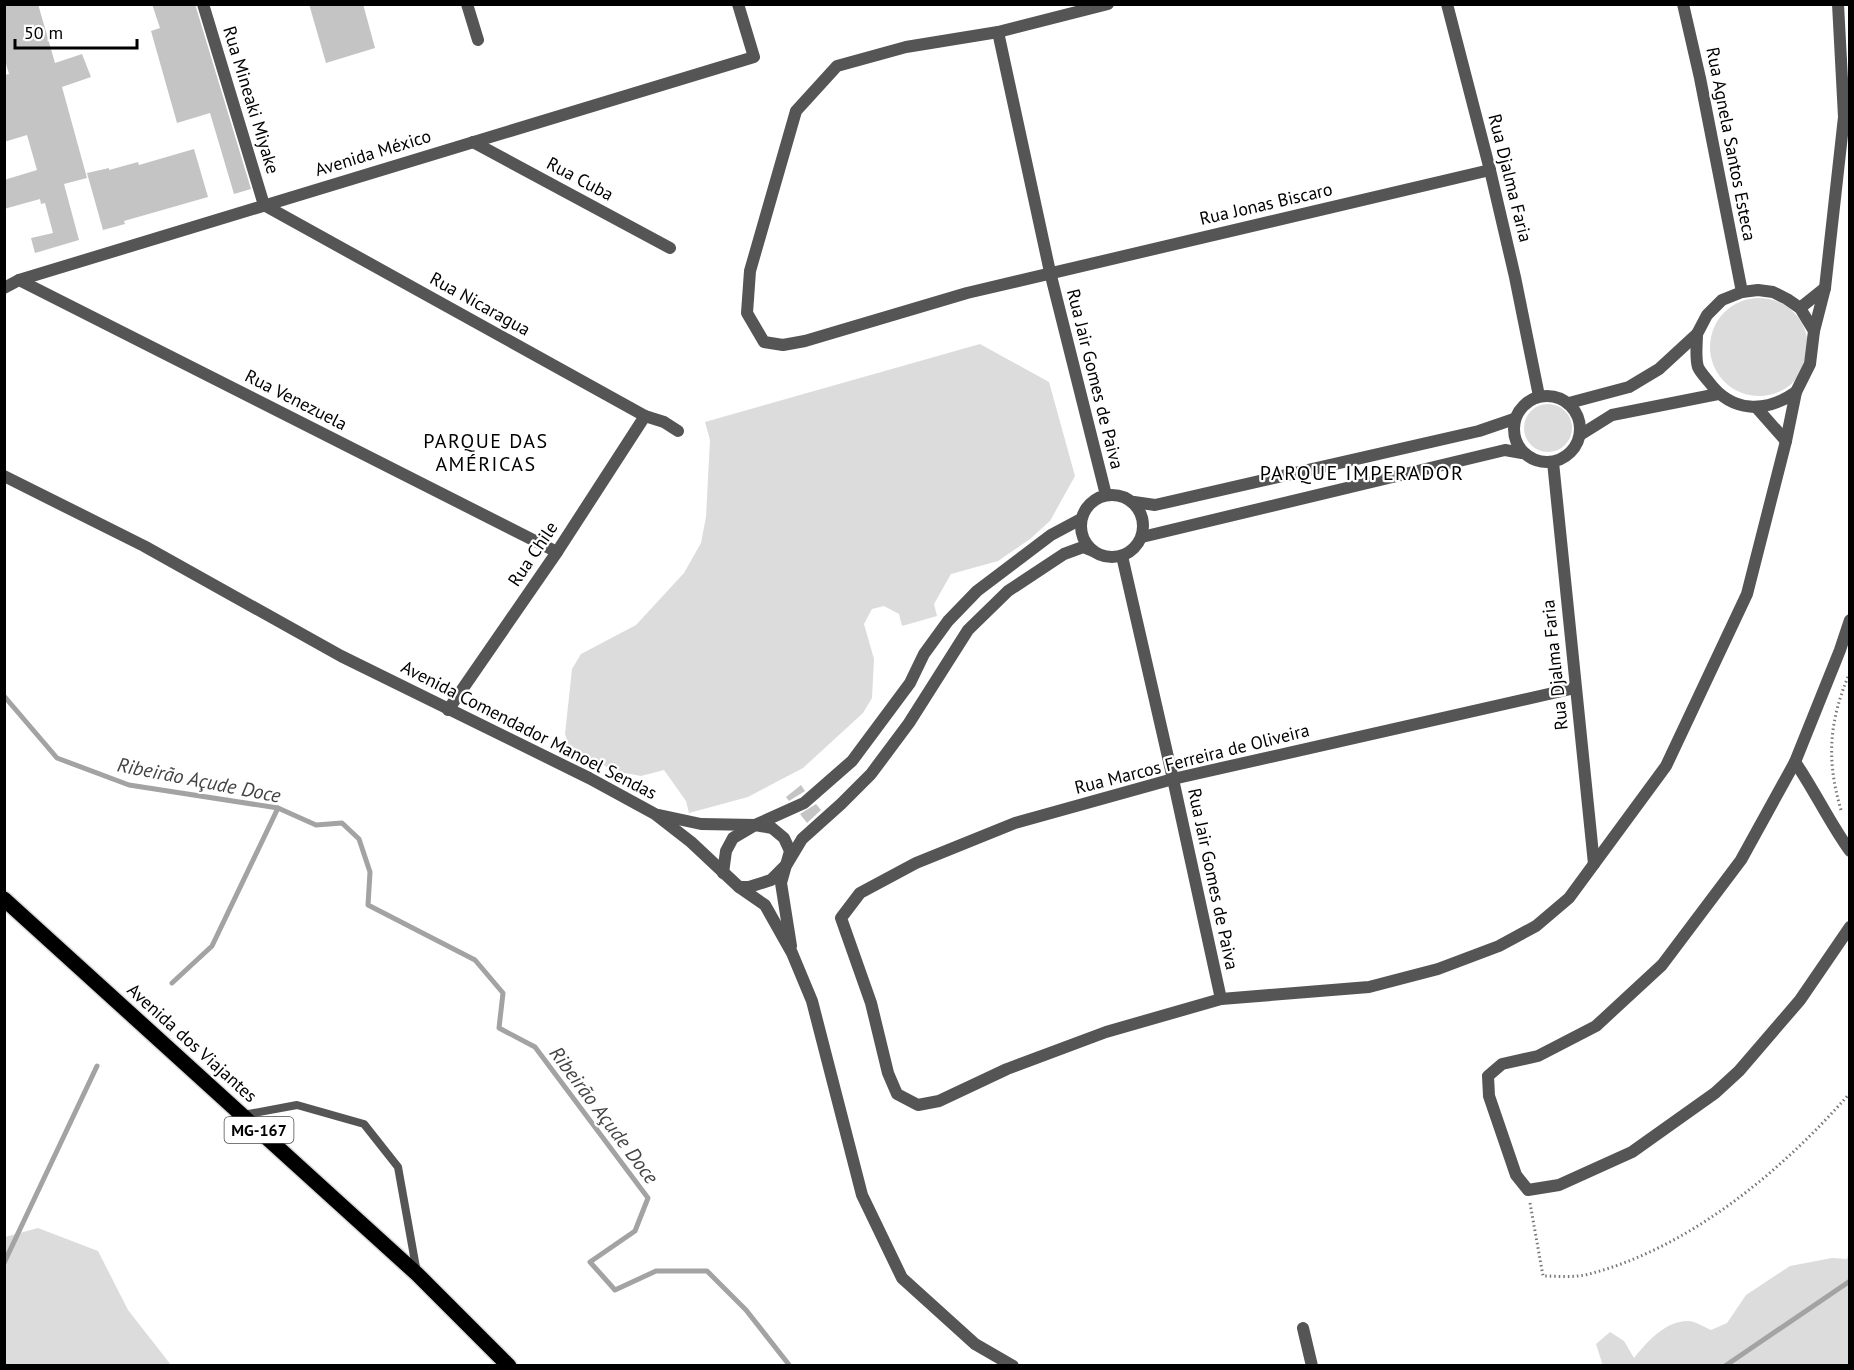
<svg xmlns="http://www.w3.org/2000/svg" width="1854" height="1370" font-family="'PT Sans',sans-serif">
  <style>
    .green { fill: #dcdcdc }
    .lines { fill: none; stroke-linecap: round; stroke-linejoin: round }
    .stream { stroke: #a3a3a3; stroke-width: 5 }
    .building { fill: #c4c4c4 }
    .primary-casing { stroke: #dbdbdb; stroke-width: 18 }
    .path { stroke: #777; stroke-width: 3; stroke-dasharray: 1.5 3; stroke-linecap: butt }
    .service { stroke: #555; stroke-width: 8 }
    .minor { stroke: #555; stroke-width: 12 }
    .primary { stroke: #000; stroke-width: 15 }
    .labels { text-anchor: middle; stroke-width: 4.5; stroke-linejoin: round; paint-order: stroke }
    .shield { fill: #fff; stroke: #4c4c4c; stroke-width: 1.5 }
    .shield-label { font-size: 16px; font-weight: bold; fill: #000 }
    .street-label { font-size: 18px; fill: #000; stroke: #fff }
    .neighbourhood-label { font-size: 20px; letter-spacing: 1.5px; fill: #000; stroke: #fff }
    .water-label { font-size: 20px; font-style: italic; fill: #444; stroke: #fff }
  </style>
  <rect width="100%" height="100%" fill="#fff"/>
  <!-- green -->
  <g class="green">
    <circle cx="1759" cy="347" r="49"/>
    <polygon points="980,344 1049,382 1075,476 1050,521 1030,539 998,561 951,574 934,604 937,616 902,626 899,614 884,606 872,609 864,624 874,659 872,698 863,713 803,768 748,797 689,813 686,801 664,770 641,776 614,771 569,746 565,734 572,669 581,654 636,625 684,573 701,543 706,517 710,440 705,422"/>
    <circle cx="1548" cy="428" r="24"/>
    <polygon points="38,1228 98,1251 128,1310 171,1365 5,1365 5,1237"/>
    <path d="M1849,1252V1365L1603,1366L1602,1363L1596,1344L1610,1332L1624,1341L1634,1358C1647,1342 1665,1321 1688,1321C1695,1321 1704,1327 1711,1330L1727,1323L1746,1295L1790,1266L1832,1258L1847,1259Z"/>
  </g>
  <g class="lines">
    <!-- stream -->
    <g class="stream">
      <polyline points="4,696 57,758 129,785 278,808 316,825 342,823 359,839 370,872 368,905 475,960 503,993 499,1028 535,1047 648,1198 635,1231 590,1262 615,1290 656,1271 707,1271 746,1310 790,1366"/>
      <polyline points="172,983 212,946 278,808"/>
      <polyline points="4,1263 97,1066"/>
      <polyline points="1725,1366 1850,1281"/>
    </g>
  </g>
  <!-- building -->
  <g class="building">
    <polygon points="4,4 38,4 55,63 82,54 91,77 62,87 87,178 64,184 79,240 35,253 31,238 53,233 45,203 41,204 40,199 4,209 4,180 37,170 27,135 4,142 4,75 9,74 4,57"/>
    <polygon points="152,4 195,4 251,189 234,194 210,113 177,123 151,31 160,28"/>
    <polygon points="309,4 363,4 375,48 326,63"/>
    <polygon points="194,149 208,197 124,221 125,224 103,230 87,173 109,168 109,170 138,162 139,165"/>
    <polygon points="801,785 805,791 789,801 786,797"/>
    <polygon points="816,804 821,810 807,823 800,814"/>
  </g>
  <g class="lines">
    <defs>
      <polyline id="primary" points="4,899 417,1274 509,1366"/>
    </defs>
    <!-- primary casing -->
    <use href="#primary" class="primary-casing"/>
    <!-- path -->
    <g class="path">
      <path d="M1841,810C1826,759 1829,721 1850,672"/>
      <path d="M1530,1203L1543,1276C1558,1276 1575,1278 1589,1274C1690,1248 1783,1170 1850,1093"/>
    </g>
    <!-- service -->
    <polyline class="service" points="243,1115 297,1105 364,1124 398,1167 417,1273"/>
    <!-- minor -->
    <g class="minor">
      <polyline points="203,4 264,205 645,416 664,422 678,431"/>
      <polyline points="467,4 478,40"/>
      <polyline points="1108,4 998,32 906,47 837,66 796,111 750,271 747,313 764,342 783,345 805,341 967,293 1490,170"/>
      <polyline points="1447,4 1490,170 1515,277 1539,396"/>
      <polyline points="1683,4 1700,78 1742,292"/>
      <polyline points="998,32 1050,272 1106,495"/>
      <polyline points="473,142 670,248"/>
      <polyline points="19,280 557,552"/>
      <polyline points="4,288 19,280 754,57 738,4"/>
      <polyline points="1800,308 1825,288"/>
      <path d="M1697,334C1697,344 1695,358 1698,367C1700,372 1706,378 1709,382C1732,413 1766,413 1796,392"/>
      <circle cx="1547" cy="429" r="33"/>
      <polyline points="1569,403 1629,387 1659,369 1697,334 1707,315 1722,300 1742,292 1758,290 1773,292 1787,299 1800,308 1814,331"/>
      <polyline points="1756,407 1786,441"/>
      <polyline points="1580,435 1612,415 1718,394"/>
      <polyline points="1553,462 1594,864"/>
      <polyline points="4,476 144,546 341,656 589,778 655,814 691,842 739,887 765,905 792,953 812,1001 862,1195 902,1278 975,1344 1013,1366"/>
      <circle cx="1112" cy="526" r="31"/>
      <polyline points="1134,502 1155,505 1479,431 1514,419"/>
      <polyline points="1142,537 1505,450 1522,453"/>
      <polyline points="1122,556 1173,779 1221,999"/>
      <polyline points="1850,620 1840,650 1795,762 1741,860 1662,965 1596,1026 1538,1056 1502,1064 1488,1076 1489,1096 1516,1175 1528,1190 1559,1185 1632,1152 1715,1093 1739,1071 1800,1000 1850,927"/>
      <polyline points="1575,688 1173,779 1015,823 916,863 860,893 841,918 871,1003 888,1073 897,1094 918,1105 939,1101 1007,1069 1106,1032 1221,999 1369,987 1438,969 1499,946 1536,926 1569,898 1666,766 1747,594 1786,441 1796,392 1810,364 1814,331 1825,288 1844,117 1838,4"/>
      <polyline points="448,710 557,552 645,416"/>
      <path d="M1795,762C1815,791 1829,822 1850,851"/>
      <polyline points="659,815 701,824 755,825 772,828 784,838 790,851 781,883 791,946"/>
      <polyline points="723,873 726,851 733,838 755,825 804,803 852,761 910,683 924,654 948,621 977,591 1051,535 1081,519"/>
      <polyline points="739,887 749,887 771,880 787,864 802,839 841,804 871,774 909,723 968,630 1008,591 1064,554 1083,547 1093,551"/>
      <polyline points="1303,1328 1312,1366"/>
    </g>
    <!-- primary -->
    <use href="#primary" class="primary"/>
  </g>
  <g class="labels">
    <!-- shield labels -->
    <rect class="shield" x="224.5" y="1117" width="69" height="26" rx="4.5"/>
    <g class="shield-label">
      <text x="259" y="1136">MG-167</text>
    </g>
    <!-- street labels -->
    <g class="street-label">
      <text transform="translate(251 100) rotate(73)" y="6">Rua Mineaki Miyake</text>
      <text transform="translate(1731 144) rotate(79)" y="6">Rua Agnela Santos Esteca</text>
      <text transform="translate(373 153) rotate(-17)" y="6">Avenida México</text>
      <text transform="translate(1510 178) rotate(76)" y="6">Rua Djalma Faria</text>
      <text transform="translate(580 179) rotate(28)" y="6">Rua Cuba</text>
      <text transform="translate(1266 204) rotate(-13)" y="6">Rua Jonas Biscaro</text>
      <text transform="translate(480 304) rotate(29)" y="6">Rua Nicaragua</text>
      <text transform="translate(1095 379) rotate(76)" y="6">Rua Jair Gomes de Paiva</text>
      <text transform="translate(296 400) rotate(27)" y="6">Rua Venezuela</text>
      <text transform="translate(533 554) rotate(-56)" y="6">Rua Chile</text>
      <text transform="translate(1555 665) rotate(-96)" y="6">Rua Djalma Faria</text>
      <text transform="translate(529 730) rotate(27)" y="6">Avenida Comendador Manoel Sendas</text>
      <text transform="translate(1192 759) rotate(-14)" y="6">Rua Marcos Ferreira de Oliveira</text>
      <text transform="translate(1213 879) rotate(78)" y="6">Rua Jair Gomes de Paiva</text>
      <text transform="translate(192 1043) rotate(42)" y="6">Avenida dos Viajantes</text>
    </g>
    <!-- neighbourhood labels -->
    <g class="neighbourhood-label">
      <text x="486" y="448">PARQUE DAS<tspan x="486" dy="23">AMÉRICAS</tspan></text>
      <text x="1362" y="480">PARQUE IMPERADOR</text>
    </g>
    <!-- water labels -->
    <g class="water-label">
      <text transform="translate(199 780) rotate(11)" y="7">Ribeirão Açude Doce</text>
      <text transform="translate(604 1115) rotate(53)" y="7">Ribeirão Açude Doce</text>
    </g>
  </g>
  <!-- border -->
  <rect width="1854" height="1370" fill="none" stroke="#000000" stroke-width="12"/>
  <!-- scale -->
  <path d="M15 39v9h122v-9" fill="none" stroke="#000000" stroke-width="3"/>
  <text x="24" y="39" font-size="18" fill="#000000" stroke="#ffffff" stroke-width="4.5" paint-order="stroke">50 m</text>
</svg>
